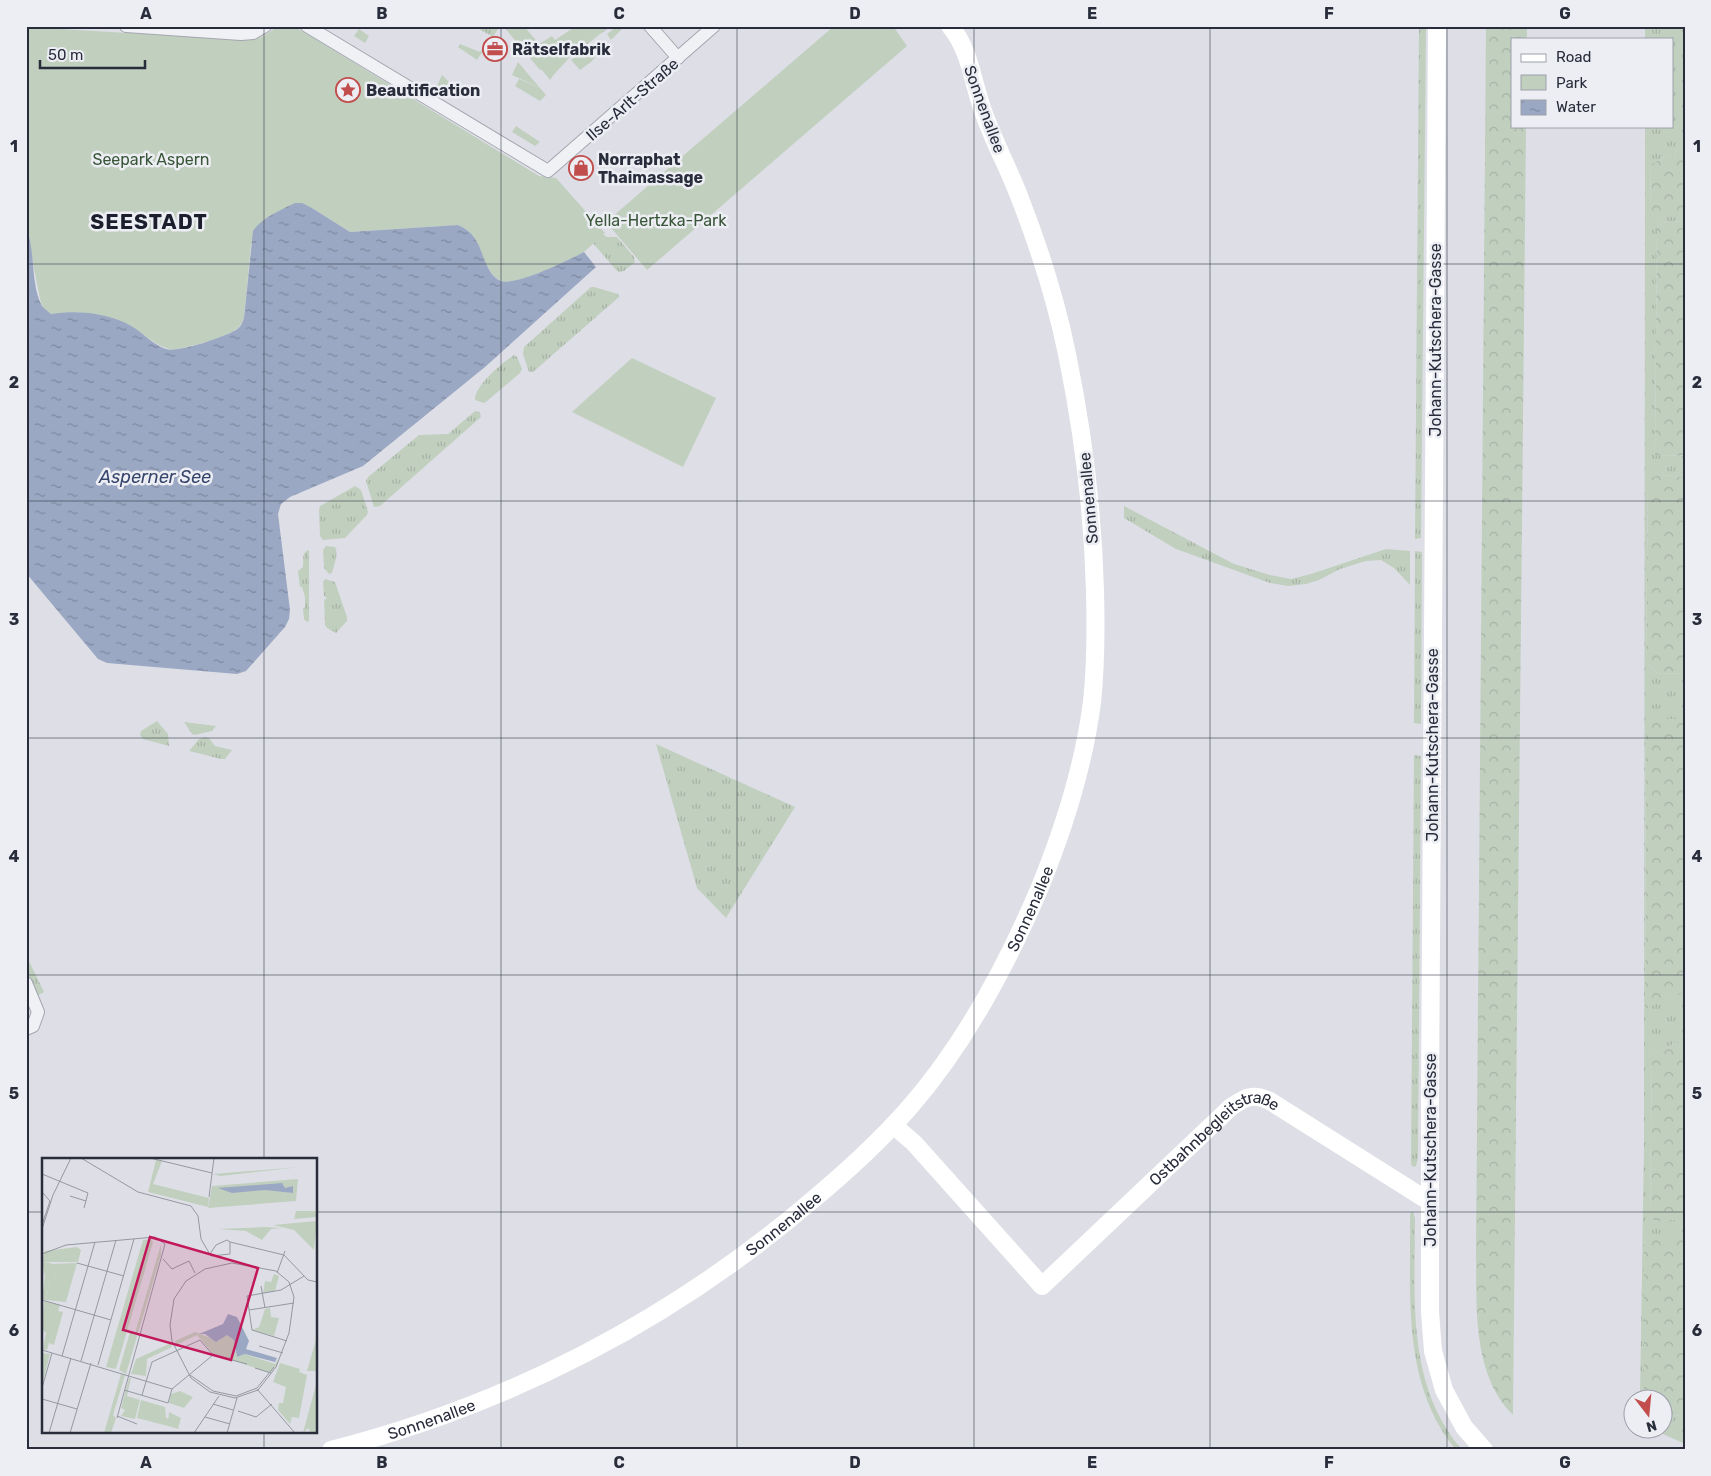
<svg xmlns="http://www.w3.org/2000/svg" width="1711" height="1476" font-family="Rubik,sans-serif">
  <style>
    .grass { fill: url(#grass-tufts) }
    .forest { fill: url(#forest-crowns) }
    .green { fill: #c1cfbf }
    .water { fill: url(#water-ripples) }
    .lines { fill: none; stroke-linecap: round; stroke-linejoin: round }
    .street-casing { stroke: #a4a6af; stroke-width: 14 }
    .street { stroke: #f0f1f5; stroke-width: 12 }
    .secondary { stroke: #fff; stroke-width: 18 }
    .tram { stroke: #787d8e; stroke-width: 1 }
    .grid { fill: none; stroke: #282c3b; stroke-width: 1; stroke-opacity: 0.55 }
    .labels { text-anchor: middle; stroke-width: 5; stroke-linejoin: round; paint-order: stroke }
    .poi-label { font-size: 16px; font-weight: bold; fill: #282c3b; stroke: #edeef4; text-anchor: start }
    .street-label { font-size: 16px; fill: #282c3b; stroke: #edeef4 }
    .park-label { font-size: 16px; fill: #385637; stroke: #edeef4 }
    .water-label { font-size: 18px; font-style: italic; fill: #36456b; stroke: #edeef4 }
    .district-label { font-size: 21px; font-weight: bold; letter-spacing: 1px; fill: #1b1e2c; stroke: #edeef4 }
    .inset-road { fill: none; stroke: #9597a2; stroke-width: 1 }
    .view { fill: #c2185b; fill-opacity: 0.15; stroke: #c2185b; stroke-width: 2.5 }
    .inset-edge { fill: none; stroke: #282c3b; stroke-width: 2.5 }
    .neatline { fill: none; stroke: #282c3b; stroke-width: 2 }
    .grid-label { font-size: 16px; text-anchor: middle; font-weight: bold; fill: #282c3b }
  </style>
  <defs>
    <pattern id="grass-tufts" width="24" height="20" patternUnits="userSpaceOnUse" patternTransform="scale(1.25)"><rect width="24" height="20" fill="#c1cfbf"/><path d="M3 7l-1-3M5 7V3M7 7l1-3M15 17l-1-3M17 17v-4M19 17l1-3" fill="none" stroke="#a6b2a5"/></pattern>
    <pattern id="forest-crowns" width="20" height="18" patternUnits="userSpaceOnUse" patternTransform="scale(1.25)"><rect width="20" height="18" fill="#c1cfbf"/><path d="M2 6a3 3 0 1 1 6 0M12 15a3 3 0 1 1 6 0" fill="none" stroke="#a6b2a5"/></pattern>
    <pattern id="water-ripples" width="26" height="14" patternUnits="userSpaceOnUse" patternTransform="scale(1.25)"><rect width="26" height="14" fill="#9ba8c3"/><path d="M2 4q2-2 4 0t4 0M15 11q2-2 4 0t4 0" fill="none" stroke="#7e89a0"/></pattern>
  </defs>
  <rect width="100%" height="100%" fill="#dedfe6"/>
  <!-- grass -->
  <g class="grass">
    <polygon points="474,26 496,26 498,29 493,37"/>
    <polygon points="606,26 611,26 569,58 567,55 550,80 541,69 602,32"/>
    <polygon points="1419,26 1426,26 1421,538 1415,539"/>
    <polygon points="1645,26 1685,26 1685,147 1651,164 1650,211 1655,217 1685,217 1685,222 1668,221 1657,226 1655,455 1685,456 1685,477 1659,475 1648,480 1646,663 1658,674 1685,673 1685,719 1646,719 1645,1008 1685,992 1685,1038 1652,1055 1650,1218 1657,1222 1685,1218 1685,1236 1644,1243 1644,1398 1640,1398 1644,1142 1645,126 1672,126 1672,39 1645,39"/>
    <polygon points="460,44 480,52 486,44 487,45 477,60 458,47"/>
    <polygon points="518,62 540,88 512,75"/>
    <polygon points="442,75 453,86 450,94 437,86"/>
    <polygon points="557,181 604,235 607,237 617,237 634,257 635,262 624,271 619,272 616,270 543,185"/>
    <polygon points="591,287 594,287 618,294 619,297 533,372 529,372 523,354 524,347"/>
    <path d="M514,355L517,357L522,369L520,373L487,401L484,403L475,400C474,386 502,363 514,355Z"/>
    <polygon points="475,411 480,412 481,417 380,506 374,507 366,481 368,477 419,435 448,434"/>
    <polygon points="355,486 361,490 368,512 367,515 345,538 323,540 320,536 319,510 320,506"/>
    <polygon points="1124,506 1234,564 1270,575 1291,579 1311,574 1386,549 1410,551 1410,585 1394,568 1381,560 1366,561 1340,569 1319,580 1306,584 1288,586 1270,583 1176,549 1124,518"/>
    <path d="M326,546L335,547C339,553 334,565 332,573L329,574L324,568L323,550Z"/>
    <path d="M309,550V621L307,622L304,619L303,609L305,607V597L302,587H300L298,571L303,567C304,560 301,552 309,550Z"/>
    <polygon points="1415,551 1422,552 1421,724 1414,723"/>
    <polygon points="325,579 335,582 347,617 347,621 336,633 327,628 325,625 324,598 325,600 327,598 324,596 323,582"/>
    <polygon points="157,721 168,734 169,746 143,739 140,735 141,731"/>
    <polygon points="184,722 216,726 212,731 194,735 192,734"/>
    <polygon points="205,737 209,738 215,746 232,750 225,759 221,759 189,751 199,739"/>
    <polygon points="656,744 795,807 726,918 697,888"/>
    <polygon points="1414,755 1421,756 1418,1158 1416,1166 1413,1167 1411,1164"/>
    <polygon points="26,955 44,992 37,996 26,971"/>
    <path d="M1413,1211L1415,1219C1415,1299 1406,1384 1462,1450H1456C1401,1384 1411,1294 1410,1214Z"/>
    <polygon points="1685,1413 1685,1444 1652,1429 1664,1428 1664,1420"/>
  </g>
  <!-- forest -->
  <g class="forest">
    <path d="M1486,26H1527V39H1512V126H1526L1513,1415C1471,1374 1477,1303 1476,1249Z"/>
    <polygon points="1685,147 1685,217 1655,217 1650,211 1651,164"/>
    <polygon points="1668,221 1685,222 1685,456 1655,455 1657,226"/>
    <polygon points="1659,475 1685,477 1685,673 1658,674 1646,663 1648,479"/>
    <polygon points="1646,719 1685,719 1685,992 1645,1009"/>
    <polygon points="1685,1038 1685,1218 1657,1222 1650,1218 1652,1055"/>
    <polygon points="1675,1236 1685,1236 1685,1413 1664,1420 1664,1398 1644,1398 1644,1242"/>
  </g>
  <!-- green -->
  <g class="green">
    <path d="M278,26H294L539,176L556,178L605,233L584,252L579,255C563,262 517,286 502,281C492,278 487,266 483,257C477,241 474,232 458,225L350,232L312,208L251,244L244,318C242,322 241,325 238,328C226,339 190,346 174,350C158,348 147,336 134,328C109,313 79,310 51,314L43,308L40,299L26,227V27L247,40C260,40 268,33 278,26Z"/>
    <polygon points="503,26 524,26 539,44 552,36 555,40 576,26 606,26 602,32 540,70"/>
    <polygon points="617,26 625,26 611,40 607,34"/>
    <polygon points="834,26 893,26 907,46 647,270 606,222"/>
    <polygon points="359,29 369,36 365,43 354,36"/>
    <polygon points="592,44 600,52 591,62 580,70 571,60"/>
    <polygon points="567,55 569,58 550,79 543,70"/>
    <polygon points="519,79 540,88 546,95 540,101 515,86"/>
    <polygon points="516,126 540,142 535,146 512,132"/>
    <polygon points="632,358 716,398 683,467 572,412"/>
  </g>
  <!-- water -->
  <path class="water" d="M295,203H302L312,208L350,232L458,225C473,231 478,242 483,256C487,266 491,277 501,281C516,286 569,260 584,252L596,267L485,367L363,466L290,497L281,504L278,514L290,610L289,619L285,627L246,671L237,674L107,663L98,659L26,573V227C36,251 30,284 42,306C44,309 48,311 51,314C79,310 109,313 133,327C144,334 154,345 166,349C178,353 224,337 236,330C241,327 242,323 244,318L253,231C261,218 281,210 295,203Z"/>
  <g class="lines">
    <defs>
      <g id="street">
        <polyline points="126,26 241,34 253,33 265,26"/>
        <polyline points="307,26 548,171 714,26"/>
        <polyline points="650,26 678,58"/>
        <polyline points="26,983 38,1012 33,1026 26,1029"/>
      </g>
    </defs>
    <!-- street casing -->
    <use href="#street" class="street-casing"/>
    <!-- street -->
    <use href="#street" class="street"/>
    <!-- secondary -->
    <g class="secondary">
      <polyline points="1437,26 1430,1094 1430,1312 1433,1351 1444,1390 1464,1427 1484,1450"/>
      <path id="s1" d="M893,1125L914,1143L1042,1286L1231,1107C1246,1097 1252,1093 1270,1101L1430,1202"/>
      <path id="s2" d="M331,1450C508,1405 670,1321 809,1203C844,1174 879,1142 909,1108C965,1044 1007,965 1040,887C1064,828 1084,765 1092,702C1096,665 1096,628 1095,591C1093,512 1083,432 1067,354C1056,300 1039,247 1019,196C1008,167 993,140 983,111C973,84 970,49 950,26"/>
    </g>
    <!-- tram -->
    <polyline class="tram" points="711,1450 726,1450"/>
  </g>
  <!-- grid -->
  <path class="grid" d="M264,26V1160M501,26V1450M737,26V1450M974,26V1450M1210,26V1450M1447,26V1450M26,264H1685M26,501H1685M26,738H1685M26,975H1685M26,1212H44M316,1212H1685M264,1432V1450"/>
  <!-- icons -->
  <defs>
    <symbol id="office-ring" viewBox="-11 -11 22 22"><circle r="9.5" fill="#edeef4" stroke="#c14d4c" stroke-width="1.5"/><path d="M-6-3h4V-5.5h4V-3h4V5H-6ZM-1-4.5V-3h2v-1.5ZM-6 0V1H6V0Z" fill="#c14d4c"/></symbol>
    <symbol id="sight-ring" viewBox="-11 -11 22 22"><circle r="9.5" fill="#edeef4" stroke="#c14d4c" stroke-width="1.5"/><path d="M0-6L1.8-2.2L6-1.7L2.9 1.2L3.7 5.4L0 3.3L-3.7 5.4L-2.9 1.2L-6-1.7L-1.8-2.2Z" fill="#c14d4c"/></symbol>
    <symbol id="shop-ring" viewBox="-11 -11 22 22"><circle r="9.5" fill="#edeef4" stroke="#c14d4c" stroke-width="1.5"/><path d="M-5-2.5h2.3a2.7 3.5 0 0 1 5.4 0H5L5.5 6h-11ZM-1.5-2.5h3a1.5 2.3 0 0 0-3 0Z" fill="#c14d4c"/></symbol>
  </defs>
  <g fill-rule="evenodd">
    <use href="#office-ring" x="481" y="35" width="28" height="28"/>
    <use href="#sight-ring" x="334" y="76" width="28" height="28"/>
    <use href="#shop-ring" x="567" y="154" width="28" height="28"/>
  </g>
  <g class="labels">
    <!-- poi labels -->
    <g class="poi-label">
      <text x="512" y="55">Rätselfabrik</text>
      <text x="366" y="96">Beautification</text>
      <text x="598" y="165">Norraphat<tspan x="598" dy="18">Thaimassage</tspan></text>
    </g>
    <!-- street labels -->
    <g class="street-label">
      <text transform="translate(632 99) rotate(-41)" y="6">Ilse-Arlt-Straße</text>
      <text transform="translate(985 109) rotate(70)" y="6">Sonnenallee</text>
      <text transform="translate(1435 340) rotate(-90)" y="6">Johann-Kutschera-Gasse</text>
      <text transform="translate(1088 498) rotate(-95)" y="6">Sonnenallee</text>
      <text transform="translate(1432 745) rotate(-90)" y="6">Johann-Kutschera-Gasse</text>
      <text dy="6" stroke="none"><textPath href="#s2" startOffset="915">Sonnenallee</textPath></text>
      <text dy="6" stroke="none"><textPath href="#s1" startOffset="451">Ostbahnbegleitstraße</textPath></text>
      <text transform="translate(1430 1150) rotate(-90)" y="6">Johann-Kutschera-Gasse</text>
      <text dy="6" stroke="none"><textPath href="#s2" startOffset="510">Sonnenallee</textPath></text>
      <text dy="6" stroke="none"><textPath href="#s2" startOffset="105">Sonnenallee</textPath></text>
    </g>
    <!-- park labels -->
    <g class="park-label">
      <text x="151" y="165">Seepark Aspern</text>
      <text x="656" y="226">Yella-Hertzka-Park</text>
    </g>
    <!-- water labels -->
    <g class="water-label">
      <text x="155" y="483">Asperner See</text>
    </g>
    <!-- district labels -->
    <g class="district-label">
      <text x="149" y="229">SEESTADT</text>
    </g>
  </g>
  <!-- overview -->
  <g transform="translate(42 1158)">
    <rect width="275" height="275" fill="#dedfe6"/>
    <path d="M114,2L120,3L111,26L167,40L166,49L106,34ZM254,53H275V59L252,61ZM275,63L272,92L252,72L231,67ZM223,69L240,70L229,71L220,82L204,73L175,71ZM109,81L111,84L74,211L64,209L101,82ZM275,178V213H265ZM87,220H89L85,238L98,242L93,261L79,258L83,252L79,250ZM127,254L139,260L136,271L126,268Z" fill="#c1cfbf"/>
    <path d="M258,9L178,18L171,16ZM119,86V97L84,216L77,212L88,174L93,175ZM0,104L9,105L14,115L12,121H8L4,142L0,141L3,119ZM104,109L98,127L90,125L95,110ZM84,141L93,144L88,162L79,164L80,157H84L81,152ZM83,176L79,192L70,193L75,187L70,191L73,179ZM79,216L83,217L71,257L74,260L69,275H62ZM275,223V275H269L266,270L261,275Z" fill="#c1cfbf"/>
    <path d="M256,21L254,43L166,50L170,28ZM35,89L39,92L36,104H0L3,93ZM35,105L24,144L4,142L8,121H12L14,115L9,114V106ZM232,116L237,118L233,133L221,135L223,123L229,124ZM2,143L18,147L16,153L21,154L12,187L7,185L5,192L1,191L4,175L0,171ZM228,150L229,159L237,160L232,178L210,172L217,169L223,151ZM153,174L177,183L180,178L185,177L192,182L195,199L203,196L233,206L236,201L235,207L228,215L171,196L155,177L134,187L133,183ZM129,185L130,189L105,201L104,218L89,216L94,201ZM0,195L8,196L0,228ZM238,205L258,211L257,214L265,217L257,260L250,259L248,266L236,252L237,245H241L244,229L231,224ZM138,233L151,239L142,250L127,245L129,236ZM99,242L123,249L124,260L128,261L126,268L95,260Z" fill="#c1cfbf"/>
    <path d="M240,25L243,30L251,28V35L223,32L190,35L176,30ZM186,156L195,159L207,183L204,191L235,200L233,204L203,196L195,199L192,182L185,177L174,184L163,176H157L181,166Z" fill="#9ba8c3"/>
    <path class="inset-road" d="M39,0L96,34L149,48L156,58L159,81L166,93L168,97L169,98L188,96V84L185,82L174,87L168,96M108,0L170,15M0,16L46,35L42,50M0,34L8,43L0,67M28,38L44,43M167,39L172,0M0,71L11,37L29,0M188,84L242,97L266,122L275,124M0,96L24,87L113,79L123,86L75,260M121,101L130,111L147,103L153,115M35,105L82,118M190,105L234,113L247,124L252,139L247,175L234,209L216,232L193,240L168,234L149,220L130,183L128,167L132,141L144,123L163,111ZM235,115L243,93M219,128L223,150M0,142L69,162M207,152L252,145M245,183L210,172L205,138L239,132L262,118M217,188L241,195M0,192L130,231M20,198L53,84M39,203L74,82M56,207L92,81M213,210L229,215M148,217L171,233L194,238L215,230L232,209M0,230L10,195M130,231L171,197M215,231L253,275M82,232L126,245L130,231M100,237L110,204L158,182L171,197L205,206M0,241L35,251M171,246L191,252M196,253L214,259L230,246M75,258L95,266M163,259L188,266M7,275L29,200M28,275L49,205M152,275L177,238M185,275L195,240"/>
    <path class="view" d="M108,79L216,110L189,202L81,172Z"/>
    <rect width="275" height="275" class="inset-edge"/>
  </g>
  <!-- border -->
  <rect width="1711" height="1476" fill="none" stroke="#edeef4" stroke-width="55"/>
  <!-- legend -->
  <rect x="1511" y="38" width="162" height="90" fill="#edeef4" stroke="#9ea0aa"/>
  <rect x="1521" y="54" width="25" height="8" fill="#ffffff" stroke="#9ea0aa"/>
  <text x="1556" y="62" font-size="15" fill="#282c3b">Road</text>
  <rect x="1521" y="75" width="25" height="15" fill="#c1cfbf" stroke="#9ea0aa"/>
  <text x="1556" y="88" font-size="15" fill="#282c3b">Park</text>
  <rect x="1521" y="100" width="25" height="15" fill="url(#water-ripples)" stroke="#9ea0aa"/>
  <text x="1556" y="112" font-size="15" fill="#282c3b">Water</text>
  <!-- north arrow -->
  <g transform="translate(1648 1414) rotate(164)"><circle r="24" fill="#edeef4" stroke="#9ea0aa"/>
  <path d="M0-4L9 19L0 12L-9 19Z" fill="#c14d4c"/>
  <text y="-8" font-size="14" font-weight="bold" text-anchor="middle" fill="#282c3b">N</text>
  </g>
  <!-- scale -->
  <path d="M40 60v8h105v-8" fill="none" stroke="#282c3b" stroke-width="2.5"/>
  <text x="48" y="60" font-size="15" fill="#282c3b" stroke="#edeef4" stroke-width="4" paint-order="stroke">50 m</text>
  <rect x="28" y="28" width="1656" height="1420" class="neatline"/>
  <g class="grid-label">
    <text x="146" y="19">A</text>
    <text x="382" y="19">B</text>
    <text x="619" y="19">C</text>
    <text x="855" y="19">D</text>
    <text x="1092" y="19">E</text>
    <text x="1329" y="19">F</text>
    <text x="1565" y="19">G</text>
    <text x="14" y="152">1</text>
    <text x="1697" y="152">1</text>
    <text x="14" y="388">2</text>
    <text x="1697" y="388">2</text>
    <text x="14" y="625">3</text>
    <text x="1697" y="625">3</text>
    <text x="14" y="862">4</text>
    <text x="1697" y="862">4</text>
    <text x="14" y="1099">5</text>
    <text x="1697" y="1099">5</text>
    <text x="14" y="1336">6</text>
    <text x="1697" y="1336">6</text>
    <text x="146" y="1468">A</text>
    <text x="382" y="1468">B</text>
    <text x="619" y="1468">C</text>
    <text x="855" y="1468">D</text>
    <text x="1092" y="1468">E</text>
    <text x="1329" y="1468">F</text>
    <text x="1565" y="1468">G</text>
  </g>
</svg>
